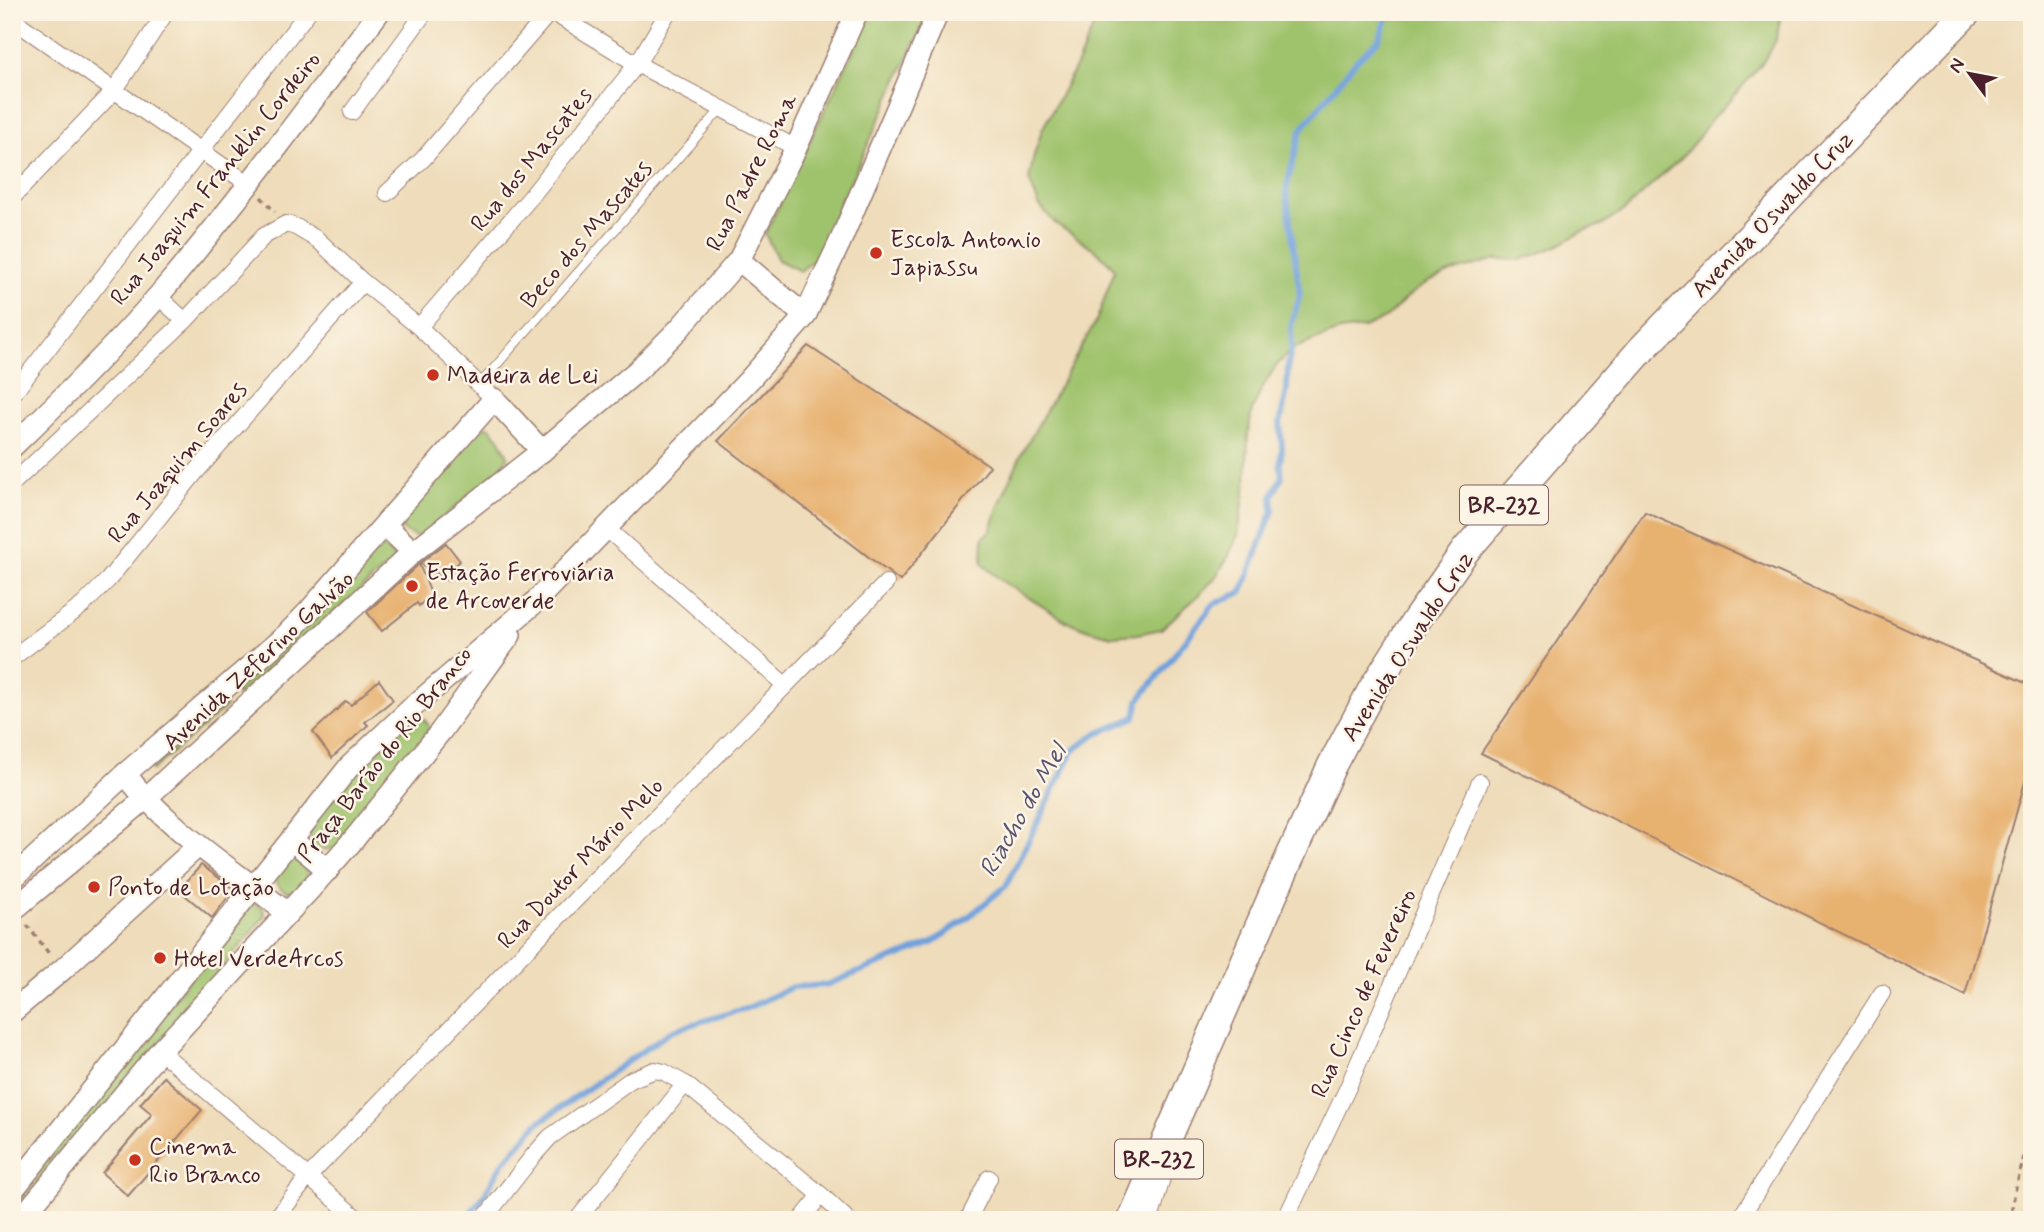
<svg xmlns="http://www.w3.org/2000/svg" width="2044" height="1232" font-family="Mynerve,sans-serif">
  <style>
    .green { fill: #9fc26c; stroke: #74704c; stroke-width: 2 }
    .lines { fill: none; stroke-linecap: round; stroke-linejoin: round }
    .stream { stroke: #71a1db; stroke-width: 6 }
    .building { fill: #e7b170 }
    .lane-casing { stroke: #9c7e72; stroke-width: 10 }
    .street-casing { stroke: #9c7e72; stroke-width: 18 }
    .secondary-casing { stroke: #9c7e72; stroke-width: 24 }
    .highway-casing { stroke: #9c7e72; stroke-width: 31 }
    .path { stroke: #9c7e72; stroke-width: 3.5; stroke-dasharray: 5 5; stroke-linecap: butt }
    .lane { stroke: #fff; stroke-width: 8 }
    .street { stroke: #fff; stroke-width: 16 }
    .secondary { stroke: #fff; stroke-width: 21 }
    .highway { stroke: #fff; stroke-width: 28 }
    .poi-dot { fill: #c8321e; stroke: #fcf5e5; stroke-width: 2.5 }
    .labels { text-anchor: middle; stroke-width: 5; stroke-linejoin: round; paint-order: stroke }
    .shield { fill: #fcf5e5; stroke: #7f5f63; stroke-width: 2 }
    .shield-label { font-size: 23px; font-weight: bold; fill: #4a1f2b }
    .street-label { font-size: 24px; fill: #4a1f2b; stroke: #fcf5e5 }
    .poi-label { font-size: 24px; fill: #4a1f2b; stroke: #fcf5e5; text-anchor: start }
    .water-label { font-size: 26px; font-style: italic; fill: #5a5371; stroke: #fcf5e5 }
  </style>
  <rect width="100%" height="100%" fill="#fcf5e5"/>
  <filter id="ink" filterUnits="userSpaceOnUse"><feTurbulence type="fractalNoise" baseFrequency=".0143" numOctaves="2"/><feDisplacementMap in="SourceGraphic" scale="14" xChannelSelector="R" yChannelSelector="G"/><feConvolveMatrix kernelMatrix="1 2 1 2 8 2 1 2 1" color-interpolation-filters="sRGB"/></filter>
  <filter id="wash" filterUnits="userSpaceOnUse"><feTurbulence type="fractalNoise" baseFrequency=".00686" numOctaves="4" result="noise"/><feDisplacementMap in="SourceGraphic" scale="28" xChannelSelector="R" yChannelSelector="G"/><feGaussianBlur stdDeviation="1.57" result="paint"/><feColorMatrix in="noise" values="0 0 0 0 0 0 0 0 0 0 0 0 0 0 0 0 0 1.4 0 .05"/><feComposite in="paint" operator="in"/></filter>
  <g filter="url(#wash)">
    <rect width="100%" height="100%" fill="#eedcba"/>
    <!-- green -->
    <g class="green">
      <polygon points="872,12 929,12 815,259 800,271 778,260 765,234"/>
      <polygon points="1100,12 1780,12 1781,15 1776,40 1763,62 1730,101 1712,118 1698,138 1682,157 1626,209 1604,224 1581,232 1559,245 1537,254 1520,260 1496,259 1449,273 1426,283 1405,299 1387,317 1364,328 1339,331 1292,349 1276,366 1262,388 1252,410 1248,434 1246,485 1238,535 1228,557 1215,578 1198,596 1161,629 1137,634 1112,636 1089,630 1066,621 1002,581 982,564 983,538 991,530 999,505 1020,457 1097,319 1115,269 1097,251 1055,223 1039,205 1029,180 1034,155 1042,130 1079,60"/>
      <polygon points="489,426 500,440 508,456 500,469 425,533 417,537 405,532 399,525 402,516 476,431"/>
      <polygon points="377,541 396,559 237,696 234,691"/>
      <polygon points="221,700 226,707 152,770 148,763"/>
      <polygon points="411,719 424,719 431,729 337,848 324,850 313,844 310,834 312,822 351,776"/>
      <circle cx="291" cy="876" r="16"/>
      <polygon points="249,904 262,906 265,916 12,1220 12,1200"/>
    </g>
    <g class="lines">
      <!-- stream -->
      <polyline class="stream" points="464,1220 481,1200 503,1163 538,1123 673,1030 750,1007 792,987 826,985 932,943 962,922 1006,886 1073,751 1092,736 1135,717 1139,700 1214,604 1242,592 1273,510 1272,496 1282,477 1280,464 1282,447 1280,424 1287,390 1288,364 1292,348 1291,326 1300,295 1286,189 1301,130 1356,61 1379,39 1390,12"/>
    </g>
    <g id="blocks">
      <!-- building -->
      <g class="building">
        <polygon points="808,346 990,466 900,581 718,441"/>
        <polygon points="1645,512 2032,686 2032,757 1965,995 1481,753"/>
        <polygon points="446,543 460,561 454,567 459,573 448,581 420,563"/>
        <polygon points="419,564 431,594 419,606 417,603 382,631 367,612"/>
        <polygon points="379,680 393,700 365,722 368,725 332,758 313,732 346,701 351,705"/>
        <polygon points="201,865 234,889 212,918 179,890"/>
        <polygon points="164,1077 202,1110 128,1196 102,1173 152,1114 140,1104"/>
      </g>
    </g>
  </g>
  <g filter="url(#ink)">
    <use href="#blocks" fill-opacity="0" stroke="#9c7e72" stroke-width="2"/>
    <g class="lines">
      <defs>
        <polyline id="lane" points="480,384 721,109"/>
        <g id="street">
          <polyline points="552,12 637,64 796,148"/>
          <polyline points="12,19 250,185"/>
          <polyline points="352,112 425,12"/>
          <polyline points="387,193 423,159 550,12"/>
          <polyline points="12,198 114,91 166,12"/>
          <polyline points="158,296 185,321"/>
          <polyline points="419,327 530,198 637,64 668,12"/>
          <polyline points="12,395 308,12"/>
          <polyline points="12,484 185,321 264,236 286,224 296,227 318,240 363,282 419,327 494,399"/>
          <polyline points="607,529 785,685"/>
          <polyline points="12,658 83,605 108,580 195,473 363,282"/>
          <polyline points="160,1051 359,1220"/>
          <polyline points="275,1220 308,1177 531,945 886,583"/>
          <polyline points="483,1220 533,1156 550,1137 632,1079 655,1070 664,1072 685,1084 821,1195 848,1220"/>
          <polyline points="577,1220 685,1084"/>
          <polyline points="801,1220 821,1195"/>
          <polyline points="968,1220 989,1178"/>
          <polyline points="1150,1220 1162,1178"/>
          <polyline points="1285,1220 1348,1087 1480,782"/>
          <polyline points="1739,1220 1882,993"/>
        </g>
        <g id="secondary">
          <polyline points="739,260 805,316"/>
          <path d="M12,447C63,398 114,347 160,294C237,203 308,107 379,12"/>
          <polyline points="385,525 413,552"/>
          <path d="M125,774C171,832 230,867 287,913"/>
          <polyline points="292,840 328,870"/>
          <polyline points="12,879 125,774 285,636 310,610 494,399 542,451"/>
          <polyline points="12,911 145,799 413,552 542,451 637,371 679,329 739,260 796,148 857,12"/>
          <polyline points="12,1012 62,970 198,846"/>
          <polyline points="12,1191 349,767 415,705 532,605 750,379 805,316 840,242 938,12"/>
          <polyline points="20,1220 160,1051 311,888 355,838 441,731 510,635"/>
        </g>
        <polyline id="highway" points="1132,1220 1280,879 1332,765 1372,690 1417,619 1465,551 1642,349 1967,12"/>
      </defs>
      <!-- lane casing -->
      <use href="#lane" class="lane-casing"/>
      <!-- street casing -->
      <use href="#street" class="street-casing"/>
      <!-- secondary casing -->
      <use href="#secondary" class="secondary-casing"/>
      <!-- highway casing -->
      <use href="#highway" class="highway-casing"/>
      <!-- path -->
      <g class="path">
        <polyline points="261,197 275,212"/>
        <polyline points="27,925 50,955"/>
        <polyline points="2010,1220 2015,1191 2032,1127"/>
      </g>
      <!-- lane -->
      <use href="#lane" class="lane"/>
      <!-- street -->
      <use href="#street" class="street"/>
      <!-- secondary -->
      <use href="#secondary" class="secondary"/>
      <!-- highway -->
      <use href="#highway" class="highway"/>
    </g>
  </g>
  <!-- markers -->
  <g class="poi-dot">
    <circle cx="876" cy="253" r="7"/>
    <circle cx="433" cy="375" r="7"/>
    <circle cx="412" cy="586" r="7"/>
    <circle cx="94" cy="887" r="7"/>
    <circle cx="160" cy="958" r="7"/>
    <circle cx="135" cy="1160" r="7"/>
  </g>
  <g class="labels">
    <!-- shield labels -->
    <g class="shield">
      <rect x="1460" y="485.5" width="88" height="39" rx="5"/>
      <rect x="1115" y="1139.5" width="88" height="39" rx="5"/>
    </g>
    <g class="shield-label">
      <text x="1504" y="513">BR-232</text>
      <text x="1159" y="1167">BR-232</text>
    </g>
    <!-- street labels -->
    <g class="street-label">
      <text transform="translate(531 159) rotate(-51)" y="8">Rua dos Mascates</text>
      <text transform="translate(751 172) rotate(-63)" y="8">Rua Padre Roma</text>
      <text transform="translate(215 178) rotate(-51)" y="8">Rua Joaquim Franklin Cordeiro</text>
      <text transform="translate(1772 214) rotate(-46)" y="8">Avenida Oswaldo Cruz</text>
      <text transform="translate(586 234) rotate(-49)" y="8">Beco dos Mascates</text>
      <text transform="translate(177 462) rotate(-50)" y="8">Rua Joaquim Soares</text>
      <text transform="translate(1407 646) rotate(-57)" y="8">Avenida Oswaldo Cruz</text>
      <text transform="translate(258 660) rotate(-43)" y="8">Avenida Zeferino Galvão</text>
      <text transform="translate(384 754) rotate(-52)" y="8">Praça Barão do Rio Branco</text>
      <text transform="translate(580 863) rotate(-46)" y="8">Rua Doutor Mário Melo</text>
      <text transform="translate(1363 993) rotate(-66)" y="8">Rua Cinco de Fevereiro</text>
    </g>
    <!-- poi labels -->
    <g class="poi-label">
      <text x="890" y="247">Escola Antonio<tspan x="890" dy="28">Japiassu</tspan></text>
      <text x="447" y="383">Madeira de Lei</text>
      <text x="426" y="580">Estação Ferroviária<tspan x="426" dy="28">de Arcoverde</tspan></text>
      <text x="108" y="895">Ponto de Lotação</text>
      <text x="174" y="966">Hotel VerdeArcos</text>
      <text x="149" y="1154">Cinema<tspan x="149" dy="28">Rio Branco</tspan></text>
    </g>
    <!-- water labels -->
    <g class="water-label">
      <text transform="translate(1022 810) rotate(-60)" y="9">Riacho do Mel</text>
    </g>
  </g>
  <!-- margin -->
  <rect width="2044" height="1232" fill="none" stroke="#fcf5e5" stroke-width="42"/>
  <!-- north arrow -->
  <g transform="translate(1970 74) rotate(302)" stroke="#fcf5e5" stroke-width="5" paint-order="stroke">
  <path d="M0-5L12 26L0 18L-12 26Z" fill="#4a1f2b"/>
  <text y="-10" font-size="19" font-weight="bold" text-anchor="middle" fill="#4a1f2b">N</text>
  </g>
</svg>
